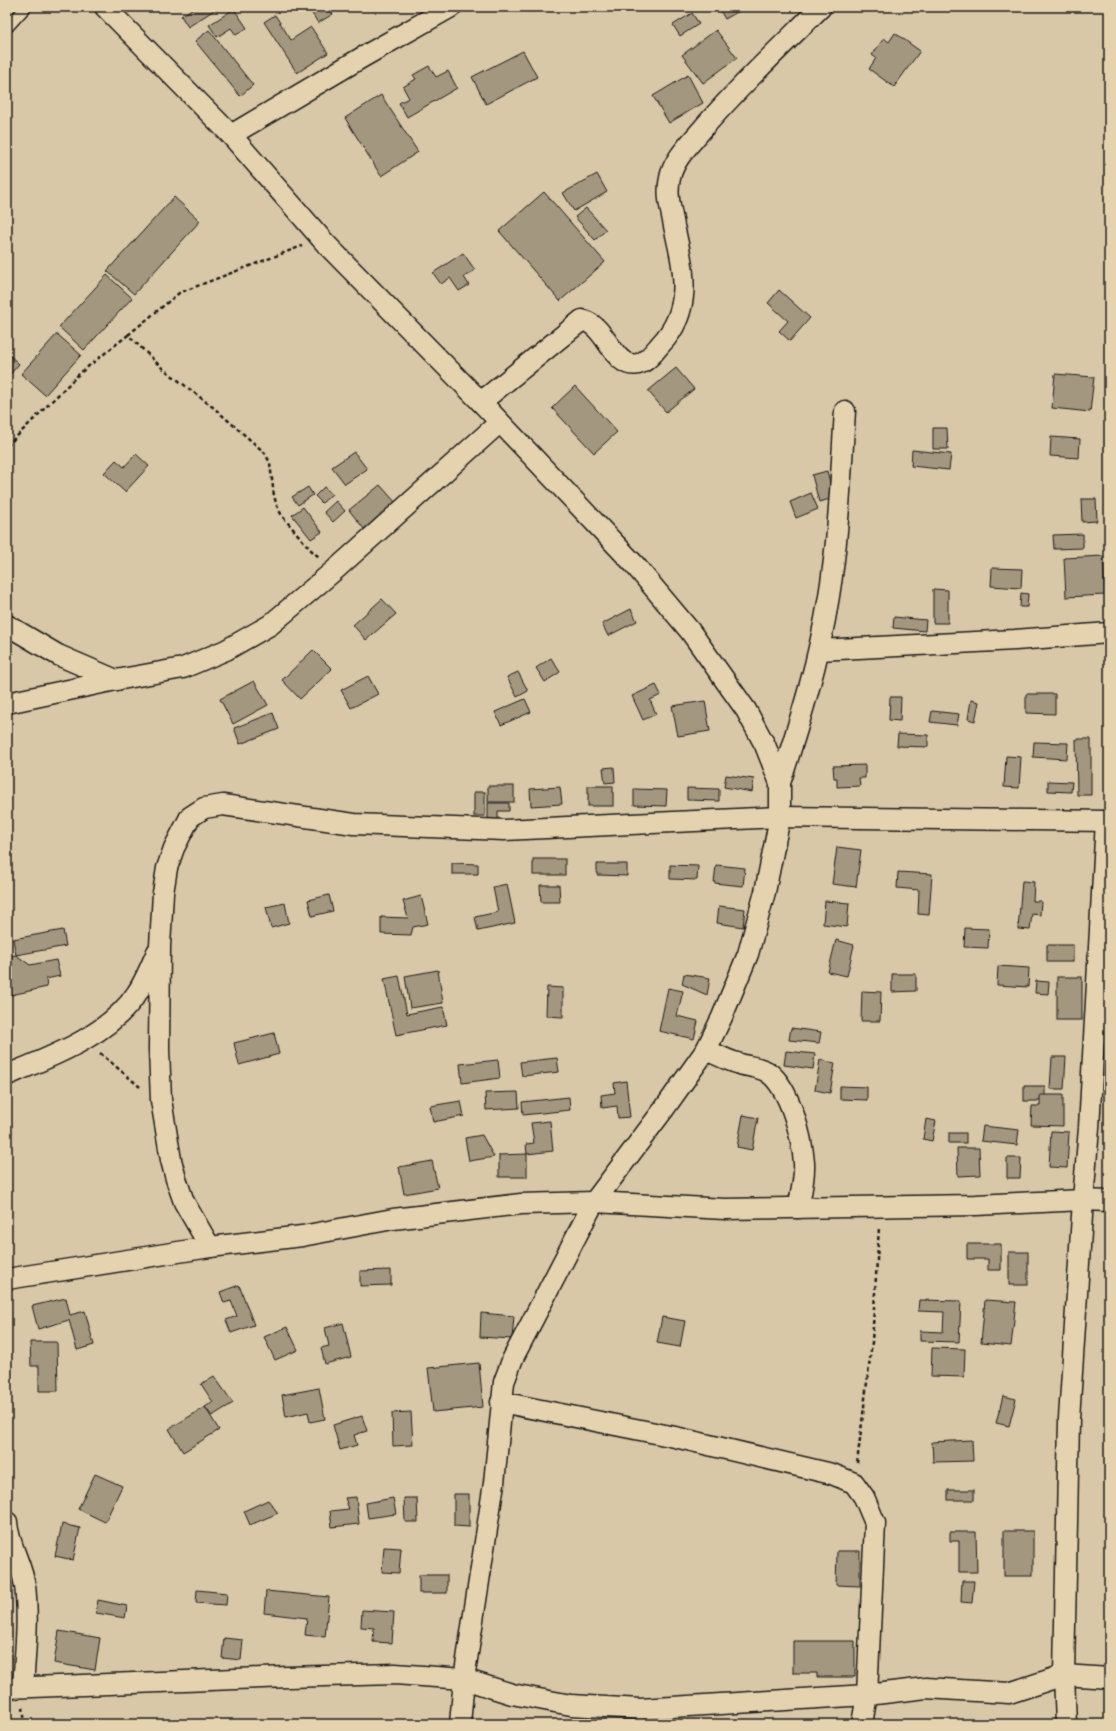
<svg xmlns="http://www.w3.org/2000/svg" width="1116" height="1731" font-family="'Balsamiq Sans',sans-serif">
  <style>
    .building { fill: #a49780; stroke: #1c1c1c }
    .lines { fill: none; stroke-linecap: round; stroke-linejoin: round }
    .service-casing { stroke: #1c1c1c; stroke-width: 13 }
    .minor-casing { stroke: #1c1c1c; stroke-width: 23 }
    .path { stroke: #1c1c1c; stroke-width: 2.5; stroke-dasharray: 4 3; stroke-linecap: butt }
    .service { stroke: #e5d3b0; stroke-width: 10 }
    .minor { stroke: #e5d3b0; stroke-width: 20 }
  </style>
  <rect width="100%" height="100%" fill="#d9c8a7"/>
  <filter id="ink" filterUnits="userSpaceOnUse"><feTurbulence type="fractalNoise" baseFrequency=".025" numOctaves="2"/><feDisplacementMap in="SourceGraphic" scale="8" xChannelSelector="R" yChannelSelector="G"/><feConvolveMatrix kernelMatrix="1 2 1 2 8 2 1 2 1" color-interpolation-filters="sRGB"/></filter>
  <g filter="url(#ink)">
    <!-- building -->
    <g class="building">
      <polygon points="195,7 219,7 188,27 181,16"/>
      <polygon points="308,7 328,7 333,14 318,23"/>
      <polygon points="718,7 746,7 725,19"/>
      <polygon points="234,9 247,28 236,35 231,28 217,37 209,25"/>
      <polygon points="692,13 699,24 680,36 673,25"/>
      <polygon points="275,15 291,40 311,27 328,53 297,73 264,22"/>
      <polygon points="209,30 253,85 240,96 195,41"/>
      <polygon points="716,30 737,58 703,83 682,55"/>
      <polygon points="895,33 920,51 894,87 869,69 876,58 872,55 884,38 889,42"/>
      <polygon points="523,51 537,77 486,104 472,77"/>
      <polygon points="429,66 436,77 448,71 457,88 407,117 399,103 409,98 403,87 416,79 413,75"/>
      <polygon points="688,75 703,103 669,123 653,96"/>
      <polygon points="381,95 418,152 381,176 345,118"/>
      <polygon points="597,174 607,192 574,211 563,193"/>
      <polygon points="544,192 605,262 560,301 499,231"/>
      <polygon points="174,197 200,221 134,294 107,271"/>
      <polygon points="586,208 606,230 595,240 575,217"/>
      <polygon points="463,253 475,270 464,277 469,285 459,291 450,278 441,284 433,273"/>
      <polygon points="107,275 132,298 84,350 59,327"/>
      <polygon points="779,290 810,318 790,341 779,331 788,321 768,303"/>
      <polygon points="57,334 81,355 45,395 21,374"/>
      <polygon points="7,353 19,364 7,378"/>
      <polygon points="676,368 694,389 666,412 648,391"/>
      <polygon points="1055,374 1094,377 1090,412 1052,408"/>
      <polygon points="575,386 617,432 594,453 552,408"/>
      <polygon points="933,428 947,428 948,449 933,449"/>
      <polygon points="1051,437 1080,439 1079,458 1050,456"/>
      <polygon points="912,450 951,454 949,470 911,466"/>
      <polygon points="354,452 367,469 345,484 332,467"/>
      <polygon points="136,454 149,466 125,492 104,473 116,460 124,467"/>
      <polygon points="827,471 834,498 819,502 812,475"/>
      <polygon points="380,485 396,503 364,529 349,510"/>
      <polygon points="308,487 313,495 298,505 292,497"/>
      <polygon points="324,487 332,494 322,503 315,496"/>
      <polygon points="811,493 818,509 796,518 790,502"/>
      <polygon points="1081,499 1096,499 1097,521 1082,522"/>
      <polygon points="336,501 345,511 333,522 324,512"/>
      <polygon points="303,507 322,532 311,539 292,515"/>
      <polygon points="1083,534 1083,548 1054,549 1053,535"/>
      <polygon points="1103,556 1105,595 1066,597 1064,558"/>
      <polygon points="992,568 1022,569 1021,588 991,586"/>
      <polygon points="933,589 948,590 948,623 933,623"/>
      <polygon points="1021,593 1028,594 1027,607 1020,607"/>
      <polygon points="382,599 396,614 366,640 353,625"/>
      <polygon points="631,609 637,621 608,636 602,624"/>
      <polygon points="894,617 926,620 925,631 893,628"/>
      <polygon points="313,650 332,669 300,699 282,680"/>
      <polygon points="551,658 560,672 545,682 536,668"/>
      <polygon points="518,672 528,691 517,697 507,677"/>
      <polygon points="368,676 378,694 351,708 341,690"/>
      <polygon points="254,681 268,705 233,724 220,699"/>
      <polygon points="656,685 661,695 650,700 656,714 643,720 632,696"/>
      <polygon points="1026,694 1055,694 1055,714 1026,713"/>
      <polygon points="890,697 901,697 900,721 889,720"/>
      <polygon points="525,699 531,712 501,725 495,712"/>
      <polygon points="971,700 979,702 975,721 968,719"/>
      <polygon points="705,701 710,731 678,736 672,706"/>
      <polygon points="932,711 959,714 957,725 930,722"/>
      <polygon points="273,713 279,729 240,744 234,728"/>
      <polygon points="898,734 928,735 928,747 897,746"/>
      <polygon points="1076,739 1091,739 1091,795 1077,795"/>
      <polygon points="1034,742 1068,743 1067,759 1033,757"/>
      <polygon points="1006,756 1021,757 1019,788 1004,787"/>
      <polygon points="865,765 865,778 859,778 860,786 837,787 837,778 834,778 833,766"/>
      <polygon points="614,767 615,782 605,783 603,768"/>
      <polygon points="726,775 754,779 752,792 724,787"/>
      <polygon points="1048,781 1072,782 1071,792 1048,791"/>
      <rect x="488" y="786" width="26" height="16"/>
      <rect x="588" y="786" width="25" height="20"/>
      <polygon points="560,787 562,804 531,806 530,789"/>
      <polygon points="687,788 719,789 719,801 687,800"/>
      <polygon points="634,789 667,790 666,806 634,805"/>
      <rect x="474" y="792" width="11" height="24"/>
      <polygon points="488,803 509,803 509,811 498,811 498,820 488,820"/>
      <polygon points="837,847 861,850 856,887 832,884"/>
      <rect x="533" y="859" width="32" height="16"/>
      <polygon points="452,863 478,864 478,874 452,874"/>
      <polygon points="597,864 627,864 627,876 597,875"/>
      <polygon points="670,865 698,866 697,880 670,879"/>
      <polygon points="716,865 745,868 743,886 714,883"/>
      <polygon points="898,872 932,874 929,915 918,914 919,890 897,888"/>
      <polygon points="1022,881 1034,882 1033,901 1041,901 1040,915 1032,914 1030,930 1018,929"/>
      <polygon points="507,884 515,923 478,931 475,917 498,912 493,887"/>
      <polygon points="540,885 559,885 560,902 541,902"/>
      <polygon points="329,895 333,911 312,916 308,900"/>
      <polygon points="421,896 428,924 413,927 411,935 381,934 381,917 408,918 403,901"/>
      <polygon points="825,901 849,903 847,927 823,924"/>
      <polygon points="285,903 289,923 271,928 266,907"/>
      <polygon points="719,906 745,909 743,927 717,923"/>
      <polygon points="965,928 989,929 988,948 964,947"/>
      <polygon points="63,930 66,946 16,955 13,939"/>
      <polygon points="836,940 854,945 847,976 828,972"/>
      <rect x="1047" y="945" width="26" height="17"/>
      <polygon points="16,955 30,965 56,960 60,976 46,979 47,987 7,996 7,957"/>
      <polygon points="998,966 1029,968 1028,987 997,985"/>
      <polygon points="438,970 443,1003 410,1008 405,976"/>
      <polygon points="684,974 710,978 707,995 682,984"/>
      <polygon points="892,974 916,974 916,991 892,992"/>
      <polygon points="399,976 407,1014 443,1007 447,1025 396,1035 384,979"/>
      <rect x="1057" y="977" width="25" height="43"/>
      <polygon points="1036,981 1049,982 1048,994 1035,993"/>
      <polygon points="547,987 563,988 563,1017 546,1016"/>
      <polygon points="668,988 683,991 677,1016 698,1021 694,1039 659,1031"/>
      <polygon points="862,991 881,992 880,1021 861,1021"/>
      <polygon points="791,1028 821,1032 819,1043 789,1040"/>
      <polygon points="274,1033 279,1054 239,1065 234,1043"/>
      <polygon points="786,1051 815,1054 813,1069 784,1065"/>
      <polygon points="1052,1057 1066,1057 1064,1089 1050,1089"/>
      <polygon points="557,1058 559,1072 522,1076 520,1062"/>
      <polygon points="498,1060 500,1078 462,1083 460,1064"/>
      <polygon points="820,1060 835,1063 830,1093 815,1090"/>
      <polygon points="626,1081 630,1117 618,1118 617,1106 602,1108 601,1095 615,1093 614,1083"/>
      <polygon points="840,1086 867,1087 867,1100 840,1099"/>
      <rect x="1024" y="1086" width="21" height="15"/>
      <polygon points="518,1092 519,1108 486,1110 485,1093"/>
      <polygon points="1040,1095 1063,1095 1063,1126 1031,1125 1032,1106 1040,1106"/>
      <polygon points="569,1097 570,1110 523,1115 522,1102"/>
      <polygon points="461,1101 464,1116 433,1122 430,1106"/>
      <polygon points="743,1115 758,1118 752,1150 737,1147"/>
      <polygon points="926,1119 936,1121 932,1141 923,1139"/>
      <polygon points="550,1121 553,1151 527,1154 526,1144 534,1143 531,1123"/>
      <polygon points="983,1126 1019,1130 1017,1145 981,1141"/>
      <polygon points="1051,1131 1069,1132 1067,1168 1049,1167"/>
      <rect x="949" y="1133" width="17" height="10"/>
      <polygon points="482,1135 494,1157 469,1161 465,1138"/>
      <polygon points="957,1148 979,1148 980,1175 958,1176"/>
      <polygon points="527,1154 527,1177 499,1177 499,1155"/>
      <polygon points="1007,1158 1021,1158 1020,1178 1007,1178"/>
      <polygon points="432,1161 438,1188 404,1194 399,1167"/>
      <polygon points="967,1244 1001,1244 1001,1270 988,1270 988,1259 967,1259"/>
      <rect x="1009" y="1252" width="19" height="33"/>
      <polygon points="391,1270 391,1285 360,1286 360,1271"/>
      <polygon points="239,1285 254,1325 231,1333 226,1320 237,1316 231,1301 224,1303 220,1292"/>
      <polygon points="66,1298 70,1315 85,1311 94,1345 77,1350 69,1320 38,1329 32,1306"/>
      <polygon points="919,1300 961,1301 959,1342 920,1341 920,1331 943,1332 944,1312 918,1311"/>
      <polygon points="985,1300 1016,1302 1011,1346 981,1343"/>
      <polygon points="481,1313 514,1316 512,1339 480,1337"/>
      <polygon points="662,1317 685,1321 680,1347 657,1343"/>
      <polygon points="343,1323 351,1357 325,1364 321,1348 329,1346 325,1328"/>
      <polygon points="287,1327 298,1350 275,1360 264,1337"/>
      <polygon points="30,1342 57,1342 58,1391 39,1391 39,1366 31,1366"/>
      <polygon points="932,1348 965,1349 964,1377 931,1376"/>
      <polygon points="479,1363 483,1407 433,1412 428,1368"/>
      <polygon points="214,1376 233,1403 212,1416 205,1407 213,1402 201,1384"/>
      <polygon points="319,1388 325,1419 310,1422 308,1412 286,1417 282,1395"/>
      <polygon points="1003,1396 1016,1399 1009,1426 996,1423"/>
      <polygon points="205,1407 219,1430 183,1452 169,1429"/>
      <polygon points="411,1412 413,1445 393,1446 392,1413"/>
      <polygon points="362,1416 367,1431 354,1435 357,1445 340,1450 333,1425"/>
      <polygon points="972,1440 973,1461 933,1462 932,1442"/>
      <polygon points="95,1474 122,1486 105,1522 78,1509"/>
      <rect x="948" y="1490" width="26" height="10"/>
      <polygon points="454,1494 469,1494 469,1527 454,1526"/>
      <polygon points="356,1497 359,1524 332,1527 330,1511 349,1509 345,1498"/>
      <polygon points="393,1498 396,1514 368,1518 366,1503"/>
      <polygon points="404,1498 417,1498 418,1522 405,1522"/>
      <polygon points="268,1500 278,1513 250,1525 244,1511"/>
      <polygon points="62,1524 80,1528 73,1560 55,1556"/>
      <rect x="1004" y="1531" width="29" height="45"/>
      <polygon points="950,1532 976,1532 977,1572 959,1572 959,1541 950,1541"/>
      <polygon points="384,1547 401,1548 399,1573 382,1572"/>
      <polygon points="837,1551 860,1551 860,1586 836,1585"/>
      <rect x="419" y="1575" width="28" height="18"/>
      <polygon points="962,1581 974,1581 972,1603 961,1602"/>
      <polygon points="197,1590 227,1593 226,1605 196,1603"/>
      <polygon points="266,1591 329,1597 325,1637 305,1635 307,1618 264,1613"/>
      <polygon points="98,1600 127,1606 125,1618 96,1613"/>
      <polygon points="362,1610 394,1612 392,1643 373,1642 374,1628 361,1627"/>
      <polygon points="59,1631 100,1638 95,1670 54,1663"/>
      <polygon points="224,1638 243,1640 241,1660 222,1658"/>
      <polygon points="793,1641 855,1641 855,1677 817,1677 817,1673 793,1673"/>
    </g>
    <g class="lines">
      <defs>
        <polyline id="service" points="7,28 26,7"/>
        <g id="minor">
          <polyline points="105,7 231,135 326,244 481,402 634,564 690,631 746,710 765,745 780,783 780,817 765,892 748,954 722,1017 706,1050 664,1109 594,1202 513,1358 504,1382 494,1483 464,1679 460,1724"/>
          <polyline points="231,135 361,58 451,7"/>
          <path d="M481,402L582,320C607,325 613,370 638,364C647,362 654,352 660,345C694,310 684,269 674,226C671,209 666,195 670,178C673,161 688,146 699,133C737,88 780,48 821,7"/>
          <polyline points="7,625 58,655 116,680"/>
          <polyline points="819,650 1015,640 1109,633"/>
          <polyline points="7,703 116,680 183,668 226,650 270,625 336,569 499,423"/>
          <path d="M780,783C800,721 819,661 829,596C839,535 841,472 845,411"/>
          <path d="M706,1050C716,1054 726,1060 737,1063C747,1067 759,1066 769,1073C790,1089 802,1137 804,1163C805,1178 801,1194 798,1208"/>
          <path d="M7,1075C51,1057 110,1035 137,993C145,981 151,966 157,952"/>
          <polyline points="210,1247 184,1202 176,1179 171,1160 161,1100 159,1049 160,946 163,893 167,868 174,848 190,817 204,808 223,805 354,824 504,830 780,817 1109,821"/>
          <polyline points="7,1279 210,1247 302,1236 393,1219 521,1204 594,1202 725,1209 976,1205 1083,1200 1109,1201"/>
          <polyline points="501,1402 675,1437 832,1474 854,1483 864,1497 875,1523 867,1695 862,1724"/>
          <path d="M7,1522C8,1544 22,1564 25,1586C29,1619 25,1654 23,1687"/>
          <polyline points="7,1688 288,1677 395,1674 464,1679 512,1694 571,1705 640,1709 867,1695 926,1688 1009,1693 1064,1675 1109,1678"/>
          <polyline points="1066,1724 1064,1675 1069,1419 1083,1200 1089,1128 1106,821"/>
        </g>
      </defs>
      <!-- service casing -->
      <use href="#service" class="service-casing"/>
      <!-- minor casing -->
      <use href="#minor" class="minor-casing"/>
      <!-- path -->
      <g class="path">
        <polyline points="128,335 179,293 302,246"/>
        <polyline points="7,446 80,373 128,335 161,367 214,408 265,453 270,463 274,496 277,506 282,516 311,550 319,557"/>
        <polyline points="100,1053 140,1087"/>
        <polyline points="857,1463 872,1342 879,1227"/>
        <polyline points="23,1707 25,1724"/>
      </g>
      <!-- service -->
      <use href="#service" class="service"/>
      <!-- minor -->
      <use href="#minor" class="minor"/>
    </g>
  </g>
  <!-- margin -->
  <rect width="1116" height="1731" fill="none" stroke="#e5d3b0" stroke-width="24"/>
  <rect x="12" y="12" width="1092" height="1707" fill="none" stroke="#1c1c1c" stroke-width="1.5" filter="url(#ink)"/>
</svg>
